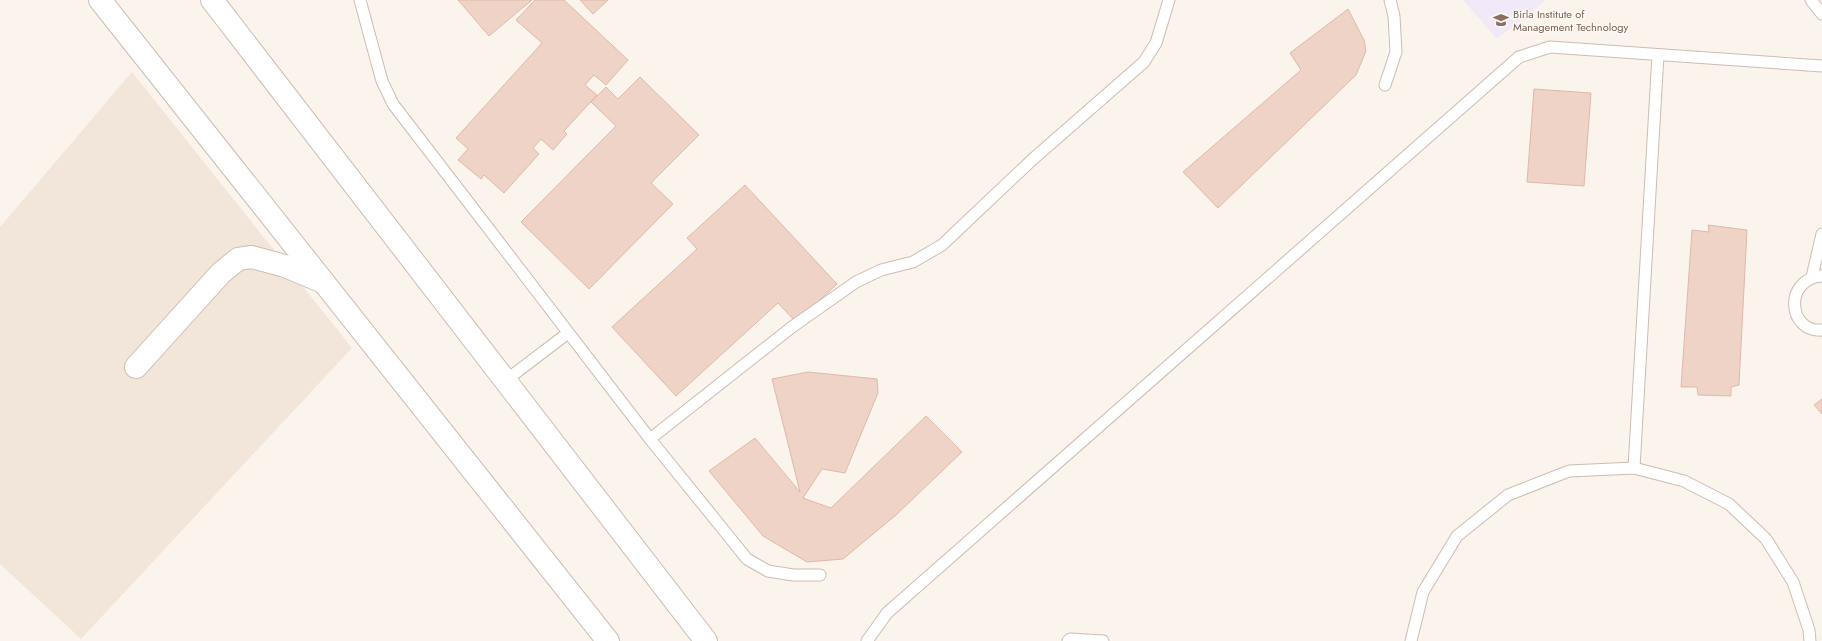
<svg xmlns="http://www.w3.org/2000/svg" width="1822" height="641" font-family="Jost,sans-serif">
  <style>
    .residential { fill: #f2e6db }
    .education { fill: #f1e8f8 }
    .building { fill: #eed3c6; stroke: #e0b9a8 }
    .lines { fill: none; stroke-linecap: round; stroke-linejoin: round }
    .service-casing { stroke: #cdbcb2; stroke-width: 13 }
    .minor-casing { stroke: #cdbcb2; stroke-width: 24 }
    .tertiary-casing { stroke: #cdbcb2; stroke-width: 24 }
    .service { stroke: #fff; stroke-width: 11 }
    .minor { stroke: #fff; stroke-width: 22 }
    .tertiary { stroke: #fff; stroke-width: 22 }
    .labels { text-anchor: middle; stroke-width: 3; stroke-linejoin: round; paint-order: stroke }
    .education-label { font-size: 11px; fill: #785e54; stroke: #fef9f3; text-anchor: start }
  </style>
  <rect width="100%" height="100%" fill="#fbf4ec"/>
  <!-- residential -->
  <polygon class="residential" points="132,72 352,348 81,639 0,564 0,227"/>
  <!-- education -->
  <polygon class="education" points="1463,0 1546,0 1497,39"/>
  <!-- building -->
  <g class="building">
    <polygon points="458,0 532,0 489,36"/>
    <polygon points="535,0 564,0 628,60 606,85 594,75 585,85 597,95 564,131 567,134 553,150 541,139 533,148 539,154 504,193 484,175 481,179 458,160 468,149 456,138 542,43 516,20"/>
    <polygon points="580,0 608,0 593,14"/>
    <polygon points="1348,9 1364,40 1366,51 1356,75 1218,208 1183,172 1301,70 1290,53"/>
    <polygon points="640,77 699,135 651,183 673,204 589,289 521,222 616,126 591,102 606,87 618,99"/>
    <polygon points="1534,89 1591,93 1584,186 1527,182"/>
    <polygon points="745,185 837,284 796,322 778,303 676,396 612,327 697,249 687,238"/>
    <polygon points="1708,225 1747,230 1739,385 1731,387 1731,396 1698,395 1697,387 1681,387 1692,230 1709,232"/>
    <polygon points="808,372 877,379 878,393 845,473 822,469 803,498 831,508 926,416 962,452 896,515 843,559 807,562 763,536 709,471 755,438 800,492 772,379"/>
    <polygon points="1822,399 1822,414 1814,405"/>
  </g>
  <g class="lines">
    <defs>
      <g id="service">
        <polyline points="360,0 382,81 393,104 650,439"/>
        <polyline points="1811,0 1822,14"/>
        <polyline points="1385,85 1396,52 1394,16 1390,0"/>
        <path d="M1822,276C1783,279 1788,333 1822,330"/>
        <polyline points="1812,277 1822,234"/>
        <polyline points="505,381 568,333"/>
        <polyline points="1634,468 1658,55"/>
        <polyline points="820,575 793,575 768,571 747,559 650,439 792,327 856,282 881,270 913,262 942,245 1033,159 1144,62 1156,43 1169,0"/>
        <polyline points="867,641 887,613 1519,57 1550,47 1822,66"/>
        <polyline points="1068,641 1070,639 1103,641"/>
        <polyline points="1411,641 1423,592 1457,536 1508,495 1569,471 1634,468 1684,481 1729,504 1766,539 1793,582 1809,630 1810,641"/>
      </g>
      <g id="minor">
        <polyline points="100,0 608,641"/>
        <polyline points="136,367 221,273 238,259 252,257 285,266 321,281"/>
      </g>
      <polyline id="tertiary" points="212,0 706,641"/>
    </defs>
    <!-- service casing -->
    <use href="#service" class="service-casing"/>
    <!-- minor casing -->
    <use href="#minor" class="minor-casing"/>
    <!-- tertiary casing -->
    <use href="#tertiary" class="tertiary-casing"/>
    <!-- service -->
    <use href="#service" class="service"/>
    <!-- minor -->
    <use href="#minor" class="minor"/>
    <!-- tertiary -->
    <use href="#tertiary" class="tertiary"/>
  </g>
  <!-- icons -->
  <defs>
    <symbol id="university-bare" viewBox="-9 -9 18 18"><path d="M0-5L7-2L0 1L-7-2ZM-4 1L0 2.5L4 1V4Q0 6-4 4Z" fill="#8d6e63" stroke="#fef9f3" stroke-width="2.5" paint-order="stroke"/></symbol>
  </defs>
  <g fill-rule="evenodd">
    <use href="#university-bare" x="1490" y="9" width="22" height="22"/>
  </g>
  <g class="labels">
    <!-- education labels -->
    <g class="education-label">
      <text x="1513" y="18">Birla Institute of<tspan x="1513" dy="13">Management Technology</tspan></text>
    </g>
  </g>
</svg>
